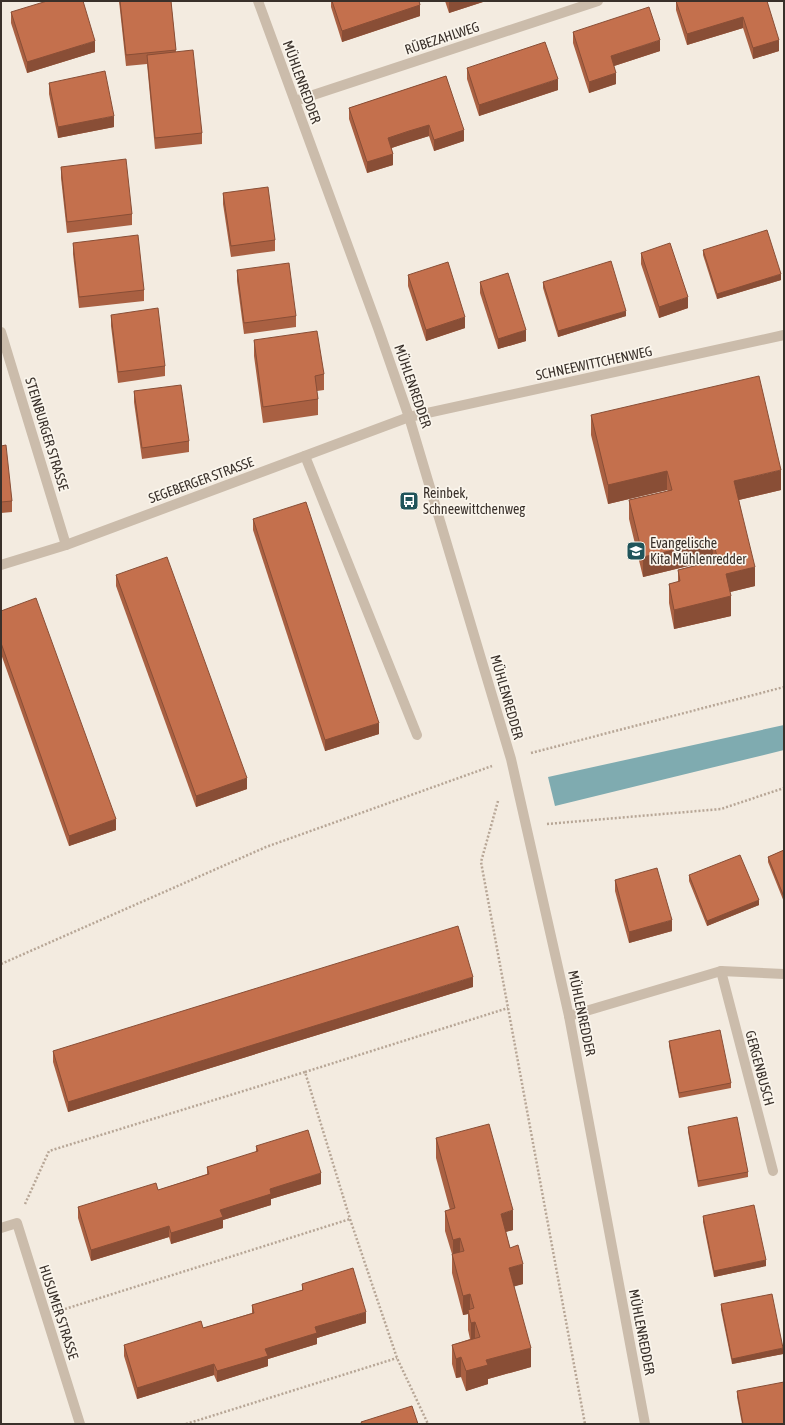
<svg xmlns="http://www.w3.org/2000/svg" width="785" height="1425" font-family="'Asap Condensed',sans-serif">
  <style>
    .water { fill: #7fabb0 }
    .lines { fill: none; stroke-linecap: round; stroke-linejoin: round }
    .path { stroke: #b7a696; stroke-width: 2.5; stroke-dasharray: 2 2; stroke-linecap: butt }
    .service { stroke: #cbbcab; stroke-width: 10 }
    .minor { stroke: #cbbcab; stroke-width: 10 }
    .wall { fill: #a96042 }
    .shaded-wall { fill: #894e36 }
    .building { fill: #c4704d; stroke: #894e36 }
    .labels { text-anchor: middle; stroke-width: 3.5; stroke-linejoin: round; paint-order: stroke }
    .street-label { font-size: 14px; fill: #39302a; stroke: #faf5ec }
    .poi-label { font-size: 14px; fill: #39302a; stroke: #faf5ec; text-anchor: start }
  </style>
  <rect width="100%" height="100%" fill="#f3ebe0"/>
  <!-- water -->
  <polygon class="water" points="784,725 784,750 555,806 548,777"/>
  <g class="lines">
    <!-- path -->
    <g class="path">
      <polyline points="531,753 784,687"/>
      <polyline points="498,801 481,862 585,1424"/>
      <polyline points="547,824 721,809 784,788"/>
      <polyline points="1,964 266,847 492,766"/>
      <polyline points="305,1072 508,1008"/>
      <polyline points="25,1204 49,1151 305,1072 350,1219 397,1358 428,1424"/>
      <polyline points="65,1309 350,1219"/>
      <polyline points="186,1424 397,1358"/>
    </g>
    <!-- service -->
    <polyline class="service" points="305,456 417,735"/>
    <!-- minor -->
    <g class="minor">
      <polyline points="258,1 378,328 409,417 511,759 569,1016 645,1424"/>
      <polyline points="295,101 598,1"/>
      <polyline points="1,332 66,545"/>
      <polyline points="1,565 66,545 409,417 784,335"/>
      <polyline points="721,971 773,1171"/>
      <polyline points="569,1016 721,971 784,974"/>
      <polyline points="1,1228 17,1223 80,1424"/>
    </g>
  </g>
  <!-- wall -->
  <g class="wall">
    <polygon points="119,1 171,1 176,52 202,133 202,144 155,149 147,64 126,66"/>
    <polygon points="331,1 419,1 420,16 342,42 331,7"/>
    <polygon points="445,1 486,1 449,13"/>
    <polygon points="676,1 767,1 779,51 753,59 743,28 687,45 676,10"/>
    <polygon points="11,12 95,52 27,73 11,23"/>
    <polygon points="573,32 660,51 614,66 616,84 589,93 573,43"/>
    <polygon points="467,68 558,90 479,116 467,79"/>
    <polygon points="446,76 464,141 434,151 429,136 409,142 392,148 393,165 367,173 349,119 349,108"/>
    <polygon points="49,83 114,127 58,138 49,94"/>
    <polygon points="61,167 132,214 132,225 67,233 61,178"/>
    <polygon points="223,193 275,240 275,251 231,257 223,204"/>
    <polygon points="73,243 144,290 144,301 79,308 73,254"/>
    <polygon points="703,250 781,280 717,299 703,255"/>
    <polygon points="641,253 688,308 659,318 641,264"/>
    <polygon points="237,270 296,316 296,327 244,334 237,281"/>
    <polygon points="408,275 465,328 426,341 408,286"/>
    <polygon points="480,282 526,341 498,349 480,293"/>
    <polygon points="543,282 626,316 558,337 543,288"/>
    <polygon points="111,315 165,366 165,376 118,383 111,326"/>
    <polygon points="254,340 324,374 324,390 317,391 318,399 318,415 263,423 254,356"/>
    <polygon points="134,391 189,441 189,452 142,459 134,402"/>
    <polygon points="591,415 781,490 739,500 755,586 730,592 731,616 674,629 669,603 669,584 678,582 678,570 714,561 713,560 643,577 629,519 629,500 668,491 667,490 608,504 591,435"/>
    <polygon points="1,446 12,501 12,512 1,513"/>
    <polygon points="253,519 379,734 325,751 253,530"/>
    <polygon points="116,575 247,789 196,807 116,586"/>
    <polygon points="1,611 116,830 69,846 1,654"/>
    <polygon points="784,850 784,902 768,862 768,857"/>
    <polygon points="689,875 759,905 707,926 689,881"/>
    <polygon points="615,880 672,931 629,943 615,891"/>
    <polygon points="473,987 68,1112 53,1062 53,1051"/>
    <polygon points="669,1041 731,1083 731,1088 679,1098 669,1046"/>
    <polygon points="688,1127 748,1172 748,1177 698,1187 688,1132"/>
    <polygon points="436,1138 513,1230 506,1232 510,1248 523,1284 514,1286 531,1367 488,1379 488,1384 466,1391 461,1377 456,1378 452,1364 452,1345 470,1339 468,1330 468,1314 463,1315 452,1273 452,1254 445,1231 445,1211 450,1210 436,1158"/>
    <polygon points="256,1146 321,1184 271,1199 271,1205 223,1220 223,1228 171,1244 169,1237 91,1261 78,1218 78,1207 158,1190 207,1174 207,1167 256,1152"/>
    <polygon points="703,1216 766,1266 714,1277 703,1222"/>
    <polygon points="302,1284 366,1323 317,1338 317,1344 268,1359 268,1366 217,1382 214,1375 137,1399 124,1356 124,1345 203,1328 252,1313 252,1305 302,1290"/>
    <polygon points="721,1304 783,1354 732,1364 721,1310"/>
    <polygon points="737,1391 784,1424 742,1424 737,1397"/>
  </g>
  <!-- shaded-wall -->
  <g class="shaded-wall">
    <polygon points="452,1 486,1 449,13 449,2"/>
    <polygon points="420,5 420,16 342,42 342,31"/>
    <polygon points="743,17 743,28 687,45 687,34"/>
    <polygon points="660,40 660,51 611,67 611,56"/>
    <polygon points="779,40 779,51 753,59 753,48"/>
    <polygon points="95,41 95,52 27,73 27,62"/>
    <polygon points="616,73 616,84 589,93 589,82"/>
    <polygon points="558,79 558,90 479,116 479,105"/>
    <polygon points="114,116 114,127 58,138 58,127"/>
    <polygon points="429,125 429,136 388,149 388,138"/>
    <polygon points="464,130 464,141 434,151 434,140"/>
    <polygon points="393,154 393,165 367,173 367,162"/>
    <polygon points="781,274 781,280 717,299 717,294"/>
    <polygon points="688,297 688,308 659,318 659,307"/>
    <polygon points="626,311 626,316 558,337 558,331"/>
    <polygon points="465,317 465,328 426,341 426,330"/>
    <polygon points="526,330 526,341 498,349 498,339"/>
    <polygon points="781,470 781,490 734,501 734,481"/>
    <polygon points="667,471 667,490 608,504 608,485"/>
    <polygon points="713,541 713,560 643,577 643,557"/>
    <polygon points="755,567 755,586 726,593 726,574"/>
    <polygon points="731,596 731,616 674,629 674,610"/>
    <polygon points="379,723 379,734 325,751 325,740"/>
    <polygon points="247,778 247,789 196,807 196,796"/>
    <polygon points="116,819 116,830 69,846 69,836"/>
    <polygon points="759,900 759,905 707,926 707,921"/>
    <polygon points="672,920 672,931 629,943 629,932"/>
    <polygon points="473,977 473,987 68,1112 68,1102"/>
    <polygon points="321,1173 321,1184 271,1199 271,1205 223,1220 223,1228 171,1244 171,1233 220,1210 270,1189"/>
    <polygon points="513,1210 513,1230 501,1233 501,1214"/>
    <polygon points="169,1226 169,1237 91,1261 91,1250"/>
    <polygon points="460,1238 460,1258 453,1260 453,1240"/>
    <polygon points="766,1260 766,1266 714,1277 714,1271"/>
    <polygon points="523,1264 523,1284 509,1288 509,1268"/>
    <polygon points="470,1294 470,1313 468,1310 468,1314 463,1315 463,1296"/>
    <polygon points="366,1312 366,1323 317,1338 317,1344 268,1359 268,1366 217,1382 217,1371 265,1349 315,1327"/>
    <polygon points="475,1322 475,1341 471,1342 471,1323"/>
    <polygon points="531,1348 531,1367 488,1379 488,1384 466,1391 466,1371 486,1360"/>
    <polygon points="783,1348 783,1354 732,1364 732,1359"/>
    <polygon points="461,1357 461,1377 456,1378 456,1359"/>
    <polygon points="214,1364 214,1375 137,1399 137,1388"/>
  </g>
  <!-- building -->
  <g class="building">
    <polygon points="47,1 83,1 95,41 27,62 11,12"/>
    <polygon points="120,1 171,1 176,50 126,55"/>
    <polygon points="332,1 419,1 420,5 342,31"/>
    <polygon points="676,1 767,1 779,40 753,48 743,17 687,34"/>
    <polygon points="649,7 660,40 611,56 616,73 589,82 573,32"/>
    <polygon points="545,42 558,79 479,105 467,68"/>
    <polygon points="193,50 202,133 155,138 147,55"/>
    <polygon points="105,71 114,116 58,127 49,83"/>
    <polygon points="446,76 464,130 434,140 429,125 409,131 388,138 393,154 367,162 349,108"/>
    <polygon points="126,159 132,214 67,222 61,167"/>
    <polygon points="268,187 275,240 231,246 223,193"/>
    <polygon points="767,230 781,274 717,294 703,250"/>
    <polygon points="138,235 144,290 79,297 73,243"/>
    <polygon points="670,243 688,297 659,307 641,253"/>
    <polygon points="611,261 626,311 558,331 543,282"/>
    <polygon points="448,262 465,317 426,330 408,275"/>
    <polygon points="289,263 296,316 244,323 237,270"/>
    <polygon points="508,273 526,330 498,339 480,282"/>
    <polygon points="158,308 165,366 118,372 111,315"/>
    <polygon points="317,331 324,374 315,376 318,399 263,407 254,340"/>
    <polygon points="759,376 781,470 734,481 755,567 726,574 731,596 674,610 669,584 680,581 678,570 718,560 713,541 643,557 629,500 672,490 667,471 608,485 591,415"/>
    <polygon points="181,385 189,441 142,448 134,391"/>
    <polygon points="6,445 12,501 1,502 1,446"/>
    <polygon points="306,502 379,723 325,740 253,519"/>
    <polygon points="167,557 247,778 196,796 116,575"/>
    <polygon points="36,598 116,819 69,836 1,643 1,611"/>
    <polygon points="784,850 784,897 768,857"/>
    <polygon points="740,855 759,900 707,921 689,875"/>
    <polygon points="657,868 672,920 629,932 615,880"/>
    <polygon points="458,926 473,977 68,1102 53,1051"/>
    <polygon points="720,1030 731,1083 679,1093 669,1041"/>
    <polygon points="737,1117 748,1172 698,1181 688,1127"/>
    <polygon points="489,1124 513,1210 501,1214 510,1248 518,1245 523,1264 509,1268 531,1348 486,1360 488,1365 466,1371 461,1357 456,1359 452,1345 480,1337 475,1322 471,1323 468,1310 474,1308 470,1294 463,1296 452,1254 464,1251 460,1238 453,1240 445,1211 455,1208 436,1138"/>
    <polygon points="308,1130 321,1173 270,1189 271,1194 220,1210 223,1217 171,1233 169,1226 91,1250 78,1207 156,1183 158,1190 209,1174 207,1167 258,1151 256,1146"/>
    <polygon points="754,1205 766,1260 714,1271 703,1216"/>
    <polygon points="353,1268 366,1312 315,1327 317,1333 265,1349 268,1356 217,1371 214,1364 137,1388 124,1345 201,1321 203,1328 254,1313 252,1305 303,1290 302,1284"/>
    <polygon points="772,1294 783,1348 732,1359 721,1304"/>
    <polygon points="784,1382 784,1424 743,1424 737,1391"/>
    <polygon points="412,1406 418,1424 362,1424 361,1422"/>
  </g>
  <!-- icons -->
  <defs>
    <symbol id="bus-square" viewBox="-11 -11 22 22"><rect x="-9" y="-9" width="18" height="18" rx="4" fill="#20545a" stroke="#faf5ec"/><path d="M-5-6H5V4H4V6H2V4H-2V6H-4V4H-5ZM-3.5-4V0h7V-4ZM-3.5 1.2v1.5H-2V1.2ZM2 1.2v1.5H3.5V1.2Z" fill="#fff"/></symbol>
    <symbol id="school-square" viewBox="-11 -11 22 22"><rect x="-9" y="-9" width="18" height="18" rx="4" fill="#20545a" stroke="#faf5ec"/><path d="M0-5L7-2L0 1L-7-2ZM-4 1L0 2.5L4 1V4Q0 6-4 4Z" fill="#fff"/></symbol>
  </defs>
  <g fill-rule="evenodd">
    <use href="#bus-square" x="398" y="490" width="22" height="22"/>
    <use href="#school-square" x="625" y="540" width="22" height="22"/>
  </g>
  <g class="labels">
    <!-- street labels -->
    <g class="street-label">
      <text transform="translate(442 38) rotate(-18)" y="5">RÜBEZAHLWEG</text>
      <text transform="translate(302 82) rotate(70)" y="5">MÜHLENREDDER</text>
      <text transform="translate(594 363) rotate(-12)" y="5">SCHNEEWITTCHENWEG</text>
      <text transform="translate(413 386) rotate(71)" y="5">MÜHLENREDDER</text>
      <text transform="translate(47 434) rotate(73)" y="5">STEINBURGER STRASSE</text>
      <text transform="translate(201 480) rotate(-20)" y="5">SEGEBERGER STRASSE</text>
      <text transform="translate(507 697) rotate(74)" y="5">MÜHLENREDDER</text>
      <text transform="translate(582 1013) rotate(78)" y="5">MÜHLENREDDER</text>
      <text transform="translate(760 1068) rotate(75)" y="5">GERGENBUSCH</text>
      <text transform="translate(59 1312) rotate(72)" y="5">HUSUMER STRASSE</text>
      <text transform="translate(642 1332) rotate(79)" y="5">MÜHLENREDDER</text>
    </g>
    <!-- poi labels -->
    <g class="poi-label">
      <text x="423" y="498">Reinbek,<tspan x="423" dy="16">Schneewittchenweg</tspan></text>
      <text x="650" y="548">Evangelische<tspan x="650" dy="16">Kita Mühlenredder</tspan></text>
    </g>
  </g>
  <!-- border -->
  <rect width="785" height="1425" fill="none" stroke="#39302a" stroke-width="4"/>
</svg>
